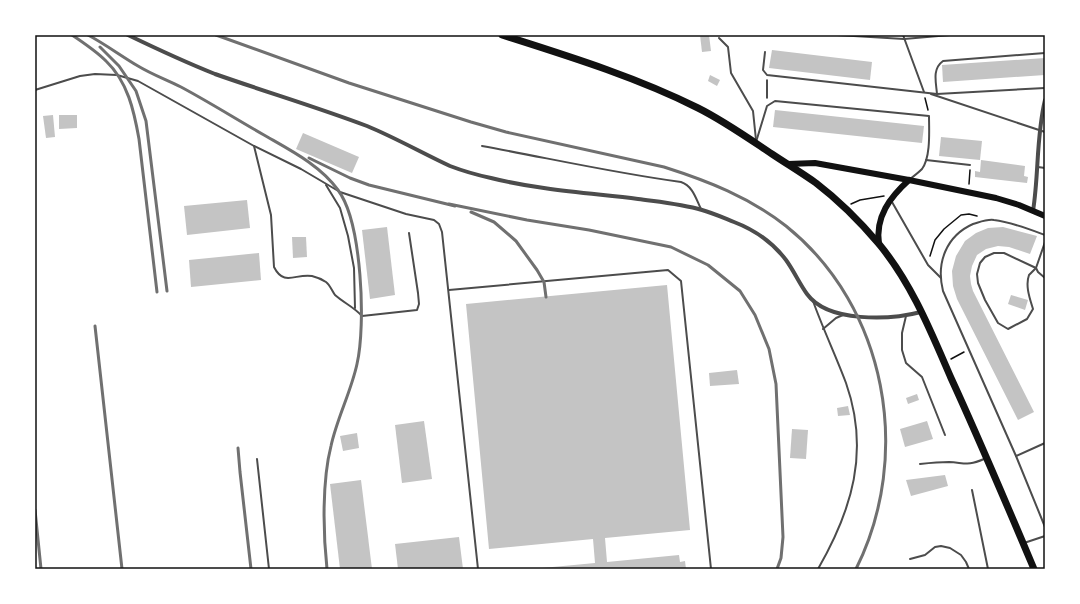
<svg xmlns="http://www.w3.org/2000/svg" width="1080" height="604" font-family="Barlow,sans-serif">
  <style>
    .building { fill: #c4c4c4 }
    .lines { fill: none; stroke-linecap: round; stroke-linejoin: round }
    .path { stroke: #111; stroke-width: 1.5 }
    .service { stroke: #4c4c4c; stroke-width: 2 }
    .minor { stroke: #4c4c4c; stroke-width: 4 }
    .secondary { stroke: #111; stroke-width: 6 }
    .primary { stroke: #111; stroke-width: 7 }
    .rail { stroke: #707070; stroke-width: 3 }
    .neatline { fill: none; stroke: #111; stroke-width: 1.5 }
  </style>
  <rect width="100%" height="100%" fill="#fff"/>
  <!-- building -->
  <g class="building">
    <polygon points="700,35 709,35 711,51 702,52"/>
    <polygon points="772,50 872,62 870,80 769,68"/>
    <polygon points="1045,58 1045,75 943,82 942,65"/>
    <polygon points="710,75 720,80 717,86 708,81"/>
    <polygon points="775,110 924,126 922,143 773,127"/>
    <polygon points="53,115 55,137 46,138 43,116"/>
    <polygon points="59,115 77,115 77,128 59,129"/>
    <polygon points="303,133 359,157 352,173 296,149"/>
    <polygon points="941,137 982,141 980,160 939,156"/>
    <polygon points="981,160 1025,166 1024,176 1028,177 1027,183 975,177 975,171 980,172"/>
    <polygon points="247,200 250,228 187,235 184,206"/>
    <polygon points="387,227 395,295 370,299 362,230"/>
    <polygon points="1003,227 1037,236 1030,254 1009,247 998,246 986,249 977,255 972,266 970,276 971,284 973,291 1034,412 1018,420 957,299 953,286 952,271 956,256 965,241 976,233 988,228"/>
    <polygon points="292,237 306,237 307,257 293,258"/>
    <polygon points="259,253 261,280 191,287 189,260"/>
    <polygon points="667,285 690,530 605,538 607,562 679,555 680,562 685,561 686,569 542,569 542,568 595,563 593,539 489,549 466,304"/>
    <polygon points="1011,295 1028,300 1025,310 1008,304"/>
    <polygon points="737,370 739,384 710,386 709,373"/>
    <polygon points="917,394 919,400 908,404 906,398"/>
    <polygon points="848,406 850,415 838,416 837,408"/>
    <polygon points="424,421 432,479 402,483 395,425"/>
    <polygon points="927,421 933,439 905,447 900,429"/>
    <polygon points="792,429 808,430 806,459 790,458"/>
    <polygon points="357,433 359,448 343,451 340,436"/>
    <polygon points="945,475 948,486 911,496 906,480"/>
    <polygon points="361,480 372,569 340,569 330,484"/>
    <polygon points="459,537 463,569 398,569 395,544"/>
  </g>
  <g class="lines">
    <!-- path -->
    <g class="path">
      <polyline points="767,80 767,98"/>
      <polyline points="925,98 928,110"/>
      <polyline points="969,184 970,170"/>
      <polyline points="851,204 860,200 884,196"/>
      <polyline points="930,256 935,240 944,229 961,215 969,214 977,216"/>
      <polyline points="951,359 964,352"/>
    </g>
    <!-- service -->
    <g class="service">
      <polyline points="837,35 904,39 950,35"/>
      <polyline points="903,35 924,92"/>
      <polyline points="719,38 728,47 731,73 753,111 756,140"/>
      <polyline points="765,52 763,70 767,75 937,94 1045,88"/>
      <polyline points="35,90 80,76 95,74 117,75 138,81 254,146 301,169 340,192 406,214 434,220 439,224 442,232 478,569"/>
      <polyline points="931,94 1045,132"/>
      <path d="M937,94C936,82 932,69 943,61L1045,53"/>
      <path d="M756,142L767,106L775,101L929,116C929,130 931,157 922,169C919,172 914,176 910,179"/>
      <path d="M254,146L271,215L274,267C284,287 296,273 312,276C316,277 323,280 326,282C330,285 332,291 335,295C344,303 354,307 362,316L417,310L419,304L418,293L409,233"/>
      <path d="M482,146C548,158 614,173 681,182C693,186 696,199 701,209"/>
      <polyline points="926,160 970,165"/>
      <polyline points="1038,167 1045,168"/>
      <polyline points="326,185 340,208 348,236 354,268 355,308"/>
      <polyline points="892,202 928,265 941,278"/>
      <path d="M1045,235C1029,229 1011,222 994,220C987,219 980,222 973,224C946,236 936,263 943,291L1016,456L1045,527"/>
      <polyline points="1045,242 1036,268 1038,272 1045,278"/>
      <path d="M994,253H1004L1036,268C1034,270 1031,273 1029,275C1025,286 1030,299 1033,309L1027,319L1008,329L998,323L985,300L978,283L977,274L980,263L985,257Z"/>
      <polyline points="449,290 668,270 681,281 711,569"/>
      <path d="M813,301C823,329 836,356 846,383C870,451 852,510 818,569"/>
      <polyline points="906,316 902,333 902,350 906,363 922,377 945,435"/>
      <polyline points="823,329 836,318 843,315"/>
      <polyline points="1016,456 1045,443"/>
      <polyline points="257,459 269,569"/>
      <path d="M920,464C929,463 940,462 949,462C966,463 968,466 984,459"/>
      <polyline points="972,490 988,569"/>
      <polyline points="1024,543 1045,536"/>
      <polyline points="910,559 925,555 935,547 941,546 950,548 961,555 966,562 969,569"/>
    </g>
    <!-- minor -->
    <g class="minor">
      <path d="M128,35C157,49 185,62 215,74C266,92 317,107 367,126C396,138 422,153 450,166C463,171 477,175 491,178C539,190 589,193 638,199C659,202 681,204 702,210C713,213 724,218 734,222C755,230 773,243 786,260C794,271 799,283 807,294C828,323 890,320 921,312"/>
      <path d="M1033,211C1039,174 1036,137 1045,100"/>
    </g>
    <!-- secondary -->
    <g class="secondary">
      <polyline points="788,164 815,163 909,180 996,198 1019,205 1045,216"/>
      <path d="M879,244C875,217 890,197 909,180"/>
    </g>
    <!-- primary -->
    <path class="primary" d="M502,35C568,56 636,77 698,108C724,121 748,138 772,154C787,164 802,173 816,183C837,199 862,224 879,244C912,284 931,332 951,378C980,441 1007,505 1034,569"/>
    <!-- rail -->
    <g class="rail">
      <path d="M72,35C84,43 96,51 106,61C128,82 134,111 139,139L157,292"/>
      <path d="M88,35C105,44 121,56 138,66C151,74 167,80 181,87C209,102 236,119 264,135C290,150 320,165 338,190C362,222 366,325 357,364C351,392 337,418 331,446C322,481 323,533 327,569"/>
      <path d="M216,35L349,83L471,122L506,132L664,167C708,181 749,197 786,226C887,307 913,455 856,569"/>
      <polyline points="100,47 119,66 136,91 146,121 167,291"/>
      <polyline points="309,158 350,178 369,185 455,206"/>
      <polyline points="449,204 527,220 589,230 671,247 708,265 740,291 755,315 769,349 776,384 783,537 781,558 777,569"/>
      <polyline points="471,212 494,222 516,241 537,270 544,282 546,297"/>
      <polyline points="95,326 122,569"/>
      <polyline points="238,448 240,472 251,569"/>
      <polyline points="35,510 41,569"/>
    </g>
  </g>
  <!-- border -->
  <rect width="1080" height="604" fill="none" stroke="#ffffff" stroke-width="72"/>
  <rect x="36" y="36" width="1008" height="532" class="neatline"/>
</svg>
